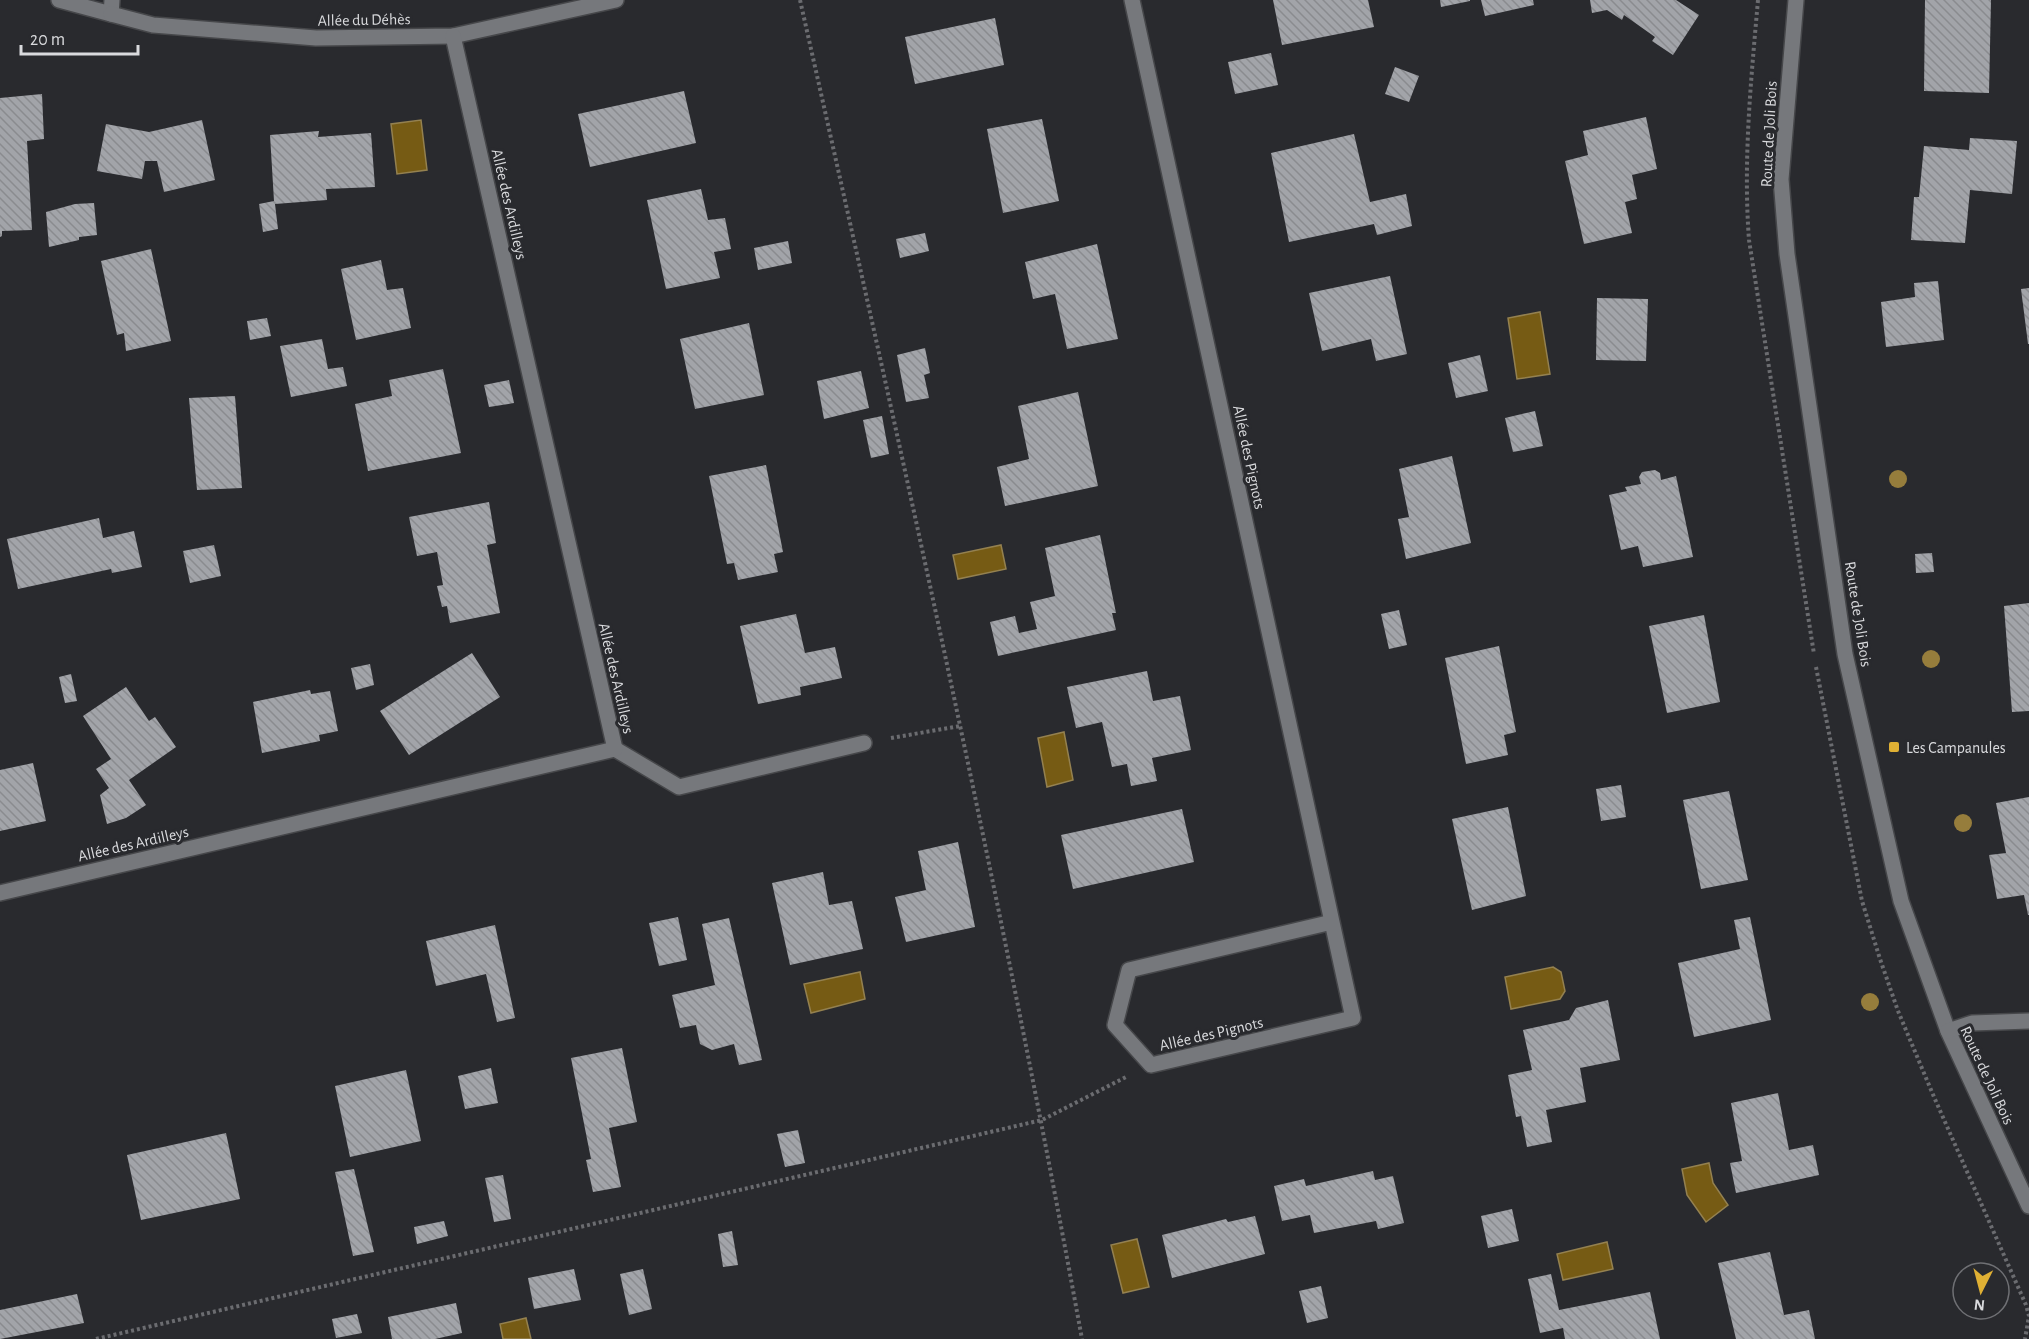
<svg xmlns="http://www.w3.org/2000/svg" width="2029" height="1339" font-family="'Alegreya Sans',sans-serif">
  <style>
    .water { fill: #765b14; stroke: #948150; stroke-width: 1.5 }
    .building { fill: url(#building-back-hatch) }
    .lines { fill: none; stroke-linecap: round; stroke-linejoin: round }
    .minor-casing { stroke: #46474a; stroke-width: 18 }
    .path { stroke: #6b6c70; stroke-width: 4; stroke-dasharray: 3 3; stroke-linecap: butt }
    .minor { stroke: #76787c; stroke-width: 15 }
    .tree { fill: #967d3c }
    .poi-dot { fill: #dfb034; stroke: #292a2e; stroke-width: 2 }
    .labels { text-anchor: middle; stroke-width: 6; stroke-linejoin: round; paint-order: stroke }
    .street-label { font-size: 16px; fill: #d9dadd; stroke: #292a2e }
    .poi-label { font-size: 16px; fill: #d9dadd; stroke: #292a2e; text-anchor: start }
  </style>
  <defs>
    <pattern id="building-back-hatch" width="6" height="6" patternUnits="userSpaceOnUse" patternTransform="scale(1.5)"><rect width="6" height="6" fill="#a2a4a9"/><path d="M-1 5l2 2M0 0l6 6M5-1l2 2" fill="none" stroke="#8a8b8f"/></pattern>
  </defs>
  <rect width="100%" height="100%" fill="#292a2e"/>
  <!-- water -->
  <g class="water">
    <polygon points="421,120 427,170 397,174 391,124"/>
    <polygon points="1540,312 1550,374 1517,379 1508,318"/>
    <polygon points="1001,545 1006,569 958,579 953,555"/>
    <polygon points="1064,732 1073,780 1047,787 1038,738"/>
    <polygon points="1553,967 1561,972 1565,991 1560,999 1511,1009 1505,977"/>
    <polygon points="860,972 865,999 811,1013 804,984"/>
    <polygon points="1709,1163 1713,1183 1728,1205 1706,1222 1687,1195 1682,1169"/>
    <polygon points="1137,1239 1149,1287 1123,1293 1111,1245"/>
    <polygon points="1607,1242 1613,1269 1563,1280 1557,1254"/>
    <polygon points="526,1318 531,1339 503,1339 500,1324"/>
  </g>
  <!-- building -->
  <g class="building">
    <polygon points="1273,0 1368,0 1374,27 1282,45"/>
    <polygon points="1440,0 1470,0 1470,1 1441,7"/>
    <polygon points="1481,0 1533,0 1534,5 1485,16"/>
    <polygon points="1590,0 1676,0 1699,15 1673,55 1652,41 1655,37 1624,15 1622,20 1607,10 1592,13"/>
    <polygon points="1925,0 1991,0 1989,93 1924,91"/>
    <polygon points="995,18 1004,65 915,84 905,37"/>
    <polygon points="1271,53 1278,85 1235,94 1228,62"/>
    <polygon points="1395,67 1419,76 1409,102 1385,94"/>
    <polygon points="684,91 696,143 590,167 578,114"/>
    <polygon points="42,94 44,139 27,141 32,230 2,231 2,236 0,237 0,98"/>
    <polygon points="1646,117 1657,169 1632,175 1637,199 1625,202 1632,233 1584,244 1565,161 1588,155 1583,131"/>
    <polygon points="1042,119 1059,201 1003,213 987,129"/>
    <polygon points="202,120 215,180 164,192 157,161 145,161 142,179 97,171 106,124 149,132"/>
    <polygon points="319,131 318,137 371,133 375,187 326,189 327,200 275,204 278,229 263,232 259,204 274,201 270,135"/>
    <polygon points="1354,134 1370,202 1406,194 1412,226 1377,235 1374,224 1289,242 1271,153"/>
    <polygon points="1970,138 2017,141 2012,194 1970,190 1965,243 1911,240 1914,197 1919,197 1924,146 1969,150"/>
    <polygon points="701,189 708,220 725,218 731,249 714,252 720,278 666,289 647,200"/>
    <polygon points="94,203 97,235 79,237 79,240 49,247 46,212 75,204"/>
    <polygon points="925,233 929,251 900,258 896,239"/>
    <polygon points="788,241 792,263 758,270 754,248"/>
    <polygon points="1097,244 1118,339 1067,349 1055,294 1033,299 1025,262"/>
    <polygon points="151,249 171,341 126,351 124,333 117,335 101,261"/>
    <polygon points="381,260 387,290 403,288 411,328 356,340 341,269"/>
    <polygon points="1390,276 1407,354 1376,361 1371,339 1322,351 1309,293"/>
    <polygon points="1938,281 1944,340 1886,347 1881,302 1915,297 1914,283"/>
    <polygon points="2029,288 2029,344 2028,344 2021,289"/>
    <polygon points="1597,298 1648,299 1646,361 1596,360"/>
    <polygon points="267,318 271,336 250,340 247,321"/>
    <polygon points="749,323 764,395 695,409 680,339"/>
    <polygon points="322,339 328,369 343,367 347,386 291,397 280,346"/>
    <polygon points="925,348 930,373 924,375 929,398 906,402 897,355"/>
    <polygon points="1480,355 1488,391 1456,398 1448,363"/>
    <polygon points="443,369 461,453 368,471 355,404 392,396 389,380"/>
    <polygon points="861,371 869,408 824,419 817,381"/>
    <polygon points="509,380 514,403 489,407 484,385"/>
    <polygon points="1078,392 1098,486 1005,506 997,467 1029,459 1018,406"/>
    <polygon points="235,396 242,488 197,490 189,398"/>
    <polygon points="1535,411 1543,446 1513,452 1505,418"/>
    <polygon points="882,416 889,454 871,458 863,420"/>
    <polygon points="1452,456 1471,543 1406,559 1398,519 1409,517 1399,469"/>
    <polygon points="766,465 783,552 774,554 778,572 738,580 734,563 727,564 709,476"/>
    <polygon points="1655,470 1660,473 1661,480 1676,476 1693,557 1643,567 1638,546 1621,550 1609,495 1627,491 1625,487 1641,484 1639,477 1642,472"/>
    <polygon points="489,502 496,543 487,545 500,613 450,623 447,606 442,607 437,586 443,585 437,552 417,556 409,517"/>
    <polygon points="99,518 103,538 134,531 142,567 112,573 111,569 18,589 7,539"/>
    <polygon points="1100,535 1116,613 1112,613 1116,630 998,656 990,622 1015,616 1019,633 1037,629 1030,602 1055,596 1045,548"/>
    <polygon points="214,545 221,576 190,583 183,551"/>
    <polygon points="1932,553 1934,572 1916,573 1915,554"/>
    <polygon points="2029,603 2029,711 2012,712 2004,606"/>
    <polygon points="1399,610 1407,645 1389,649 1381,614"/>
    <polygon points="796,614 805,653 835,647 842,678 800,687 801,695 758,704 740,626"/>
    <polygon points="1704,615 1720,702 1667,713 1649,626"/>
    <polygon points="1499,646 1516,732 1504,735 1508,755 1466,764 1445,658"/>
    <polygon points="472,653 500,697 409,755 380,711"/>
    <polygon points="370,664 374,685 356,690 351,668"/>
    <polygon points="1147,671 1153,701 1180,696 1191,750 1152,758 1157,781 1131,786 1127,764 1112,767 1102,722 1076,728 1067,687"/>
    <polygon points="71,674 77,701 65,703 59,677"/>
    <polygon points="126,687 149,721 155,717 176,747 129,780 146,805 126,818 107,824 100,795 109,788 96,769 111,759 83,716"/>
    <polygon points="310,690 311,694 330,691 338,731 319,735 320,741 262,753 253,702"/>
    <polygon points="33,763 46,821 0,831 0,770"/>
    <polygon points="1621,785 1626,817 1601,821 1596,789"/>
    <polygon points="1729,791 1748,880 1701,889 1683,800"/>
    <polygon points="2029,797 2029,915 2028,915 2024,895 1997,899 1989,855 2006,853 1996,803"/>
    <polygon points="1508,807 1526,896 1472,910 1452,819"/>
    <polygon points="1182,809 1194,862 1073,889 1061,835"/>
    <polygon points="958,842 975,927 906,942 895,897 926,890 918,851"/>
    <polygon points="823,872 829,905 852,901 863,949 790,965 772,883"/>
    <polygon points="678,917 687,960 659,966 649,923"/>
    <polygon points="1750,917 1771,1020 1694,1037 1678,963 1740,949 1734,920"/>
    <polygon points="729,918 762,1060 739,1065 734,1044 712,1050 700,1044 696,1025 680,1028 672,995 715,985 702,924"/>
    <polygon points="495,925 515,1018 497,1022 486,974 436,986 426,941"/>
    <polygon points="1608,1000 1620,1060 1580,1068 1586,1102 1546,1110 1552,1142 1527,1147 1521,1116 1516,1117 1508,1075 1532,1070 1523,1030 1569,1020 1576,1008"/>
    <polygon points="622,1048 637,1122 609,1128 621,1187 593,1192 586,1160 591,1159 571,1058"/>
    <polygon points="491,1068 498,1103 465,1109 458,1076"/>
    <polygon points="406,1070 421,1141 350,1157 335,1086"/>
    <polygon points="1778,1093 1789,1150 1813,1145 1819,1175 1736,1193 1730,1163 1742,1161 1731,1103"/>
    <polygon points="798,1130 805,1163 785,1167 777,1134"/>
    <polygon points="226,1133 240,1199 141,1220 127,1155"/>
    <polygon points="354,1169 374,1252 353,1256 335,1172"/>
    <polygon points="1373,1171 1375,1180 1393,1176 1404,1223 1378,1229 1376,1221 1314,1233 1310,1215 1282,1221 1274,1186 1304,1179 1306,1186"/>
    <polygon points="503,1175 511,1219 494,1222 485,1178"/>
    <polygon points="1512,1209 1519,1241 1488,1248 1481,1216"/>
    <polygon points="1255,1216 1265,1254 1172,1278 1162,1235 1226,1219 1228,1222"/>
    <polygon points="444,1221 448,1236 417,1244 414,1227"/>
    <polygon points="732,1231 738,1265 723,1267 718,1234"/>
    <polygon points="1770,1252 1784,1315 1809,1310 1815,1339 1736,1339 1718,1263"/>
    <polygon points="574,1269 581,1300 534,1309 528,1278"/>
    <polygon points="643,1269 652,1309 629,1315 620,1274"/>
    <polygon points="1551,1274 1559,1310 1650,1292 1660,1339 1565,1339 1563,1328 1540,1333 1528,1279"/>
    <polygon points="1321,1286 1328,1318 1307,1323 1299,1291"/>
    <polygon points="77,1294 84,1323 0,1339 0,1310"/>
    <polygon points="456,1303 462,1333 435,1339 392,1339 388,1317"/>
    <polygon points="357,1314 362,1333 336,1338 332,1319"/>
  </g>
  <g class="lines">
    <defs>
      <g id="minor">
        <polyline points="59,0 111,14 112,0"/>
        <polyline points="1132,0 1332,922 1353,1018 1151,1065 1115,1025 1129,970 1332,922"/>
        <polyline points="1796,0 1781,179 1787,254 1845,654 1901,901 1948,1031 2029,1206"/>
        <polyline points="111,14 153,25 316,38 453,36 616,0"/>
        <polyline points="615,749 679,787 864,743"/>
        <polyline points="0,893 615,749 453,36"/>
        <polyline points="1948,1031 1972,1023 2029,1021"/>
      </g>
    </defs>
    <!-- minor casing -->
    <use href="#minor" class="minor-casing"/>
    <!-- path -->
    <g class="path">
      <path d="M800,0C900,445 1000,890 1082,1339"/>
      <path d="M1758,0C1751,80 1743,160 1749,240L1814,654"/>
      <polyline points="1816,667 1862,901 1880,959 1898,1011 1934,1097 2026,1305 2029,1316 2025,1339"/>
      <polyline points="891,738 960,726"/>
      <polyline points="96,1339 1042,1120 1126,1077"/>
    </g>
    <!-- minor -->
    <use href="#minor" class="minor"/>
  </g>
  <!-- trees -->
  <g class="tree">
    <circle cx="1898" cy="479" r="9"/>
    <circle cx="1931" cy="659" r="9"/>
    <circle cx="1963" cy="823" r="9"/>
    <circle cx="1870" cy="1002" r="9"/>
  </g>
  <!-- markers -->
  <rect class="poi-dot" x="1888" y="741" width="12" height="12" rx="3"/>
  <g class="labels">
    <!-- street labels -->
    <g class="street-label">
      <text transform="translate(364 19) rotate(-1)" y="6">Allée du Déhès</text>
      <text transform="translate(1768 134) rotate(-87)" y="6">Route de Joli Bois</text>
      <text transform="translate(510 204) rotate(77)" y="6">Allée des Ardilleys</text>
      <text transform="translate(1250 457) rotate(78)" y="6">Allée des Pignots</text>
      <text transform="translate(1859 614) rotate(81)" y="6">Route de Joli Bois</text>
      <text transform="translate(617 678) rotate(77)" y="6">Allée des Ardilleys</text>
      <text transform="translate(133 843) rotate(-13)" y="6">Allée des Ardilleys</text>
      <text transform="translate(1211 1033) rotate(-13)" y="6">Allée des Pignots</text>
      <text transform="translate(1988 1075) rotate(65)" y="6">Route de Joli Bois</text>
    </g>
    <!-- poi labels -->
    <g class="poi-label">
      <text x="1906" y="753">Les Campanules</text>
    </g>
  </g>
  <!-- north arrow -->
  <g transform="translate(1981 1291) rotate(186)"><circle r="28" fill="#292a2e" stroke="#6f7074" stroke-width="1.5"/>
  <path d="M0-4.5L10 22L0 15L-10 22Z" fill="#dfb034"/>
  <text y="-9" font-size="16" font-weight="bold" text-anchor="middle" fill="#d9dadd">N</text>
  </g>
  <!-- scale -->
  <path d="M21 45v9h117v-9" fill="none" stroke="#d9dadd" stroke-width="3"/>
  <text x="30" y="45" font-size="18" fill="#d9dadd" stroke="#292a2e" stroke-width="4.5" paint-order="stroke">20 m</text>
</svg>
